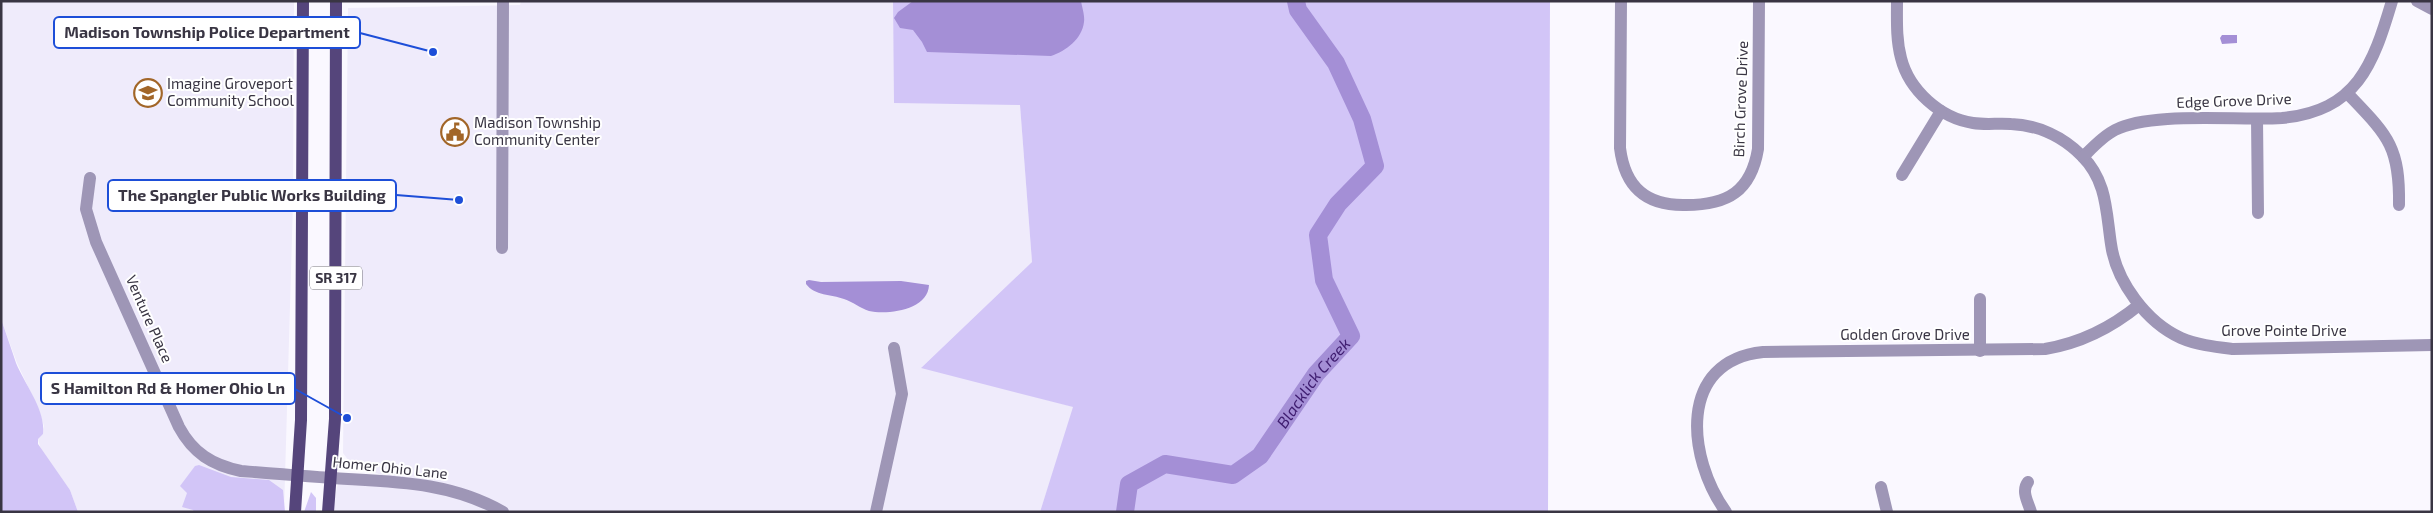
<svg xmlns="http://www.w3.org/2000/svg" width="2433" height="513" font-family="'Exo 2',sans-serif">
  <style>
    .built { fill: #efebfb }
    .green { fill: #d2c5f7 }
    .water { fill: #a48fd6 }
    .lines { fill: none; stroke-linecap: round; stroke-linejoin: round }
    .river { stroke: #a48fd6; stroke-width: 18 }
    .minor { stroke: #9e96b6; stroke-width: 12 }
    .major { stroke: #55457b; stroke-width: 12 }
    .labels { text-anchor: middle; stroke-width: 4; stroke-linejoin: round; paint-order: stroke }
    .shield { fill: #fff; stroke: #74727b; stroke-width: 1 }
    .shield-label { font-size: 14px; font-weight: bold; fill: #393543 }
    .poi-label { font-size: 15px; fill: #393543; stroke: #fff; text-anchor: start }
    .street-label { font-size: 15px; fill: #393543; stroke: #fff }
    .water-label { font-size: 16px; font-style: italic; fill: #3f1d70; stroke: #fff }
    .leader { fill: none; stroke: #1d4ed8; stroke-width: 2 }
    .callout-dot { fill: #1d4ed8; stroke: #fff; stroke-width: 2 }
    .callout { fill: #fff; stroke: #1d4ed8; stroke-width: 2 }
    .callout-label { font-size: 16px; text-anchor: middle; font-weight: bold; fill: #393543 }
  </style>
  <rect width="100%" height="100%" fill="#faf8ff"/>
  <!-- built -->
  <g class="built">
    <polygon points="1,1 294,1 293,203 284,512 78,512 70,490 41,450 38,439 43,434 44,426 39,410 17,363 1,319"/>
    <polygon points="521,1 893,1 895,103 1020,104 1032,262 922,367 1074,407 1040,512 332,512 339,478 400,481 352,465 343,453 348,8 520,5"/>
  </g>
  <!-- green -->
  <g class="green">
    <polygon points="893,1 1550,1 1548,512 1040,512 1073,407 921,368 1032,262 1020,105 894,103"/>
    <path d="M1,319C6,333 11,348 16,363C25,385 46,410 43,434L38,439V444L70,490L78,512H1Z"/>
    <polygon points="199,465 231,477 269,480 283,490 285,512 194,512 193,510 182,507 187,493 180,486 195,466"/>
    <polygon points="311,492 316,498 316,512 304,512"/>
  </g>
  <!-- water -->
  <g class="water">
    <path d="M913,1H1081C1082,7 1085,16 1084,22C1082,39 1066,51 1051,56L927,52L922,42L913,30L900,28L894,18L898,12Z"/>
    <polygon points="2222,35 2237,35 2237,43 2222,44 2220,38"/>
    <path d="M809,280L821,282L901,281L929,285C928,310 888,315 869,311C860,308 853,302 844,299C831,294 815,296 806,284V281Z"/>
  </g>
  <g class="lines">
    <!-- river -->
    <path class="river" id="s1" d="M1125,512L1129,484L1165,464L1233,475L1260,456L1316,374L1351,336L1324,280L1318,235L1338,204L1375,166L1362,119L1336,63L1298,10L1296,1"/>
    <!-- minor -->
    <g class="minor">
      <path d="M1621,1L1620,148C1625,188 1647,206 1686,205C1728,205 1751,191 1758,149L1759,1"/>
      <path d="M1897,1C1897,20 1896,39 1901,58C1909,90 1940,118 1973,123C1986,125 1998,123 2011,124C2038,125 2063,137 2082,156C2107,181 2106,211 2111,244C2116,281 2146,322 2181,338C2197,345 2216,347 2233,349L2432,345"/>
      <polyline points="2417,1 2432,9"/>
      <path d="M2347,93C2387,135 2400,145 2399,205"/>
      <polyline points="2257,119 2258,213"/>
      <path d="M2083,157C2093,147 2103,136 2115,130C2151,111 2239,121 2282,118C2357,111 2373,65 2392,1"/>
      <polyline points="1902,175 1941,111"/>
      <path d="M90,178L86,209L96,242L179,427C193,453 212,465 241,471C277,474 312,477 348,479C403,482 454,484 503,512"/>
      <polyline points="502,248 503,1"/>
      <polyline points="1980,299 1980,351"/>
      <path d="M2028,482C2021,491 2028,502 2031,512"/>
      <polyline points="1881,487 1887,512"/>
      <polyline points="876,512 902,394 894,348"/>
      <path d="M1726,512C1687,458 1677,361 1763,352L2045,349C2081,343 2111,328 2139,305"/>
    </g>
    <!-- major -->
    <g class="major">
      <polyline points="295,512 301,420 303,1"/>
      <polyline points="328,512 335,419 336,1"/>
    </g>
  </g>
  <!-- icons -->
  <defs>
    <symbol id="school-ring" viewBox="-11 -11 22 22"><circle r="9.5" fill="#fff" stroke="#a26628" stroke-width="1.5"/><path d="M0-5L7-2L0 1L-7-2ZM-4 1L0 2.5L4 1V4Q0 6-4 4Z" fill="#a26628"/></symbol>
    <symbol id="civic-ring" viewBox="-11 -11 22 22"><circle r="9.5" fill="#fff" stroke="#a26628" stroke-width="1.5"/><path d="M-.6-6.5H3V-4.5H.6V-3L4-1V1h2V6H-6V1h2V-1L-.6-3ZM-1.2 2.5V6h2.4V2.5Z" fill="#a26628"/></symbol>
  </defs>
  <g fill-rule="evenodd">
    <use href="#school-ring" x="132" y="77" width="32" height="32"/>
    <use href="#civic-ring" x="439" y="116" width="32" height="32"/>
  </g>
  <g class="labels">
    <!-- shield labels -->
    <rect class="shield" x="310" y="266.5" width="52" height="23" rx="4"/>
    <g class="shield-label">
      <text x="336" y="283">SR 317</text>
    </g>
    <!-- poi labels -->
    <g class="poi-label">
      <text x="167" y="89">Imagine Groveport<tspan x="167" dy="17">Community School</tspan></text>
      <text x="474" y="128">Madison Township<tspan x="474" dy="17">Community Center</tspan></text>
    </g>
    <!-- street labels -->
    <g class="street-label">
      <text transform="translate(1741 99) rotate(-88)" y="5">Birch Grove Drive</text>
      <text transform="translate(2234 101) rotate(-2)" y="5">Edge Grove Drive</text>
      <text transform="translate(149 319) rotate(66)" y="5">Venture Place</text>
      <text x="2284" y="336">Grove Pointe Drive</text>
      <text x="1905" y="340">Golden Grove Drive</text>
      <text transform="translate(390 468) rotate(6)" y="5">Homer Ohio Lane</text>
    </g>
    <!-- water labels -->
    <g class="water-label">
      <text dy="6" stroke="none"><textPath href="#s1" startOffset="262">Blacklick Creek</textPath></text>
    </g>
  </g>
  <!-- callouts -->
  <path class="leader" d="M433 52L360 33M459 200L396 195M347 418L295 389"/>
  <g class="callout-dot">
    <circle cx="433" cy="52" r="5"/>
    <circle cx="459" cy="200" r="5"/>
    <circle cx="347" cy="418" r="5"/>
  </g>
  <g class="callout">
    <rect x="54" y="17" width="306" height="31" rx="5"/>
    <rect x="108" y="180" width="288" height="31" rx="5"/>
    <rect x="41" y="373" width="254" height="31" rx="5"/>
  </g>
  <g class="callout-label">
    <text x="207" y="38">Madison Township Police Department</text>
    <text x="252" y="201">The Spangler Public Works Building</text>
    <text x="168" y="394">S Hamilton Rd &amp; Homer Ohio Ln</text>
  </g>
  <!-- border -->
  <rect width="2433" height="513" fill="none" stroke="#393543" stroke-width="5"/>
</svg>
